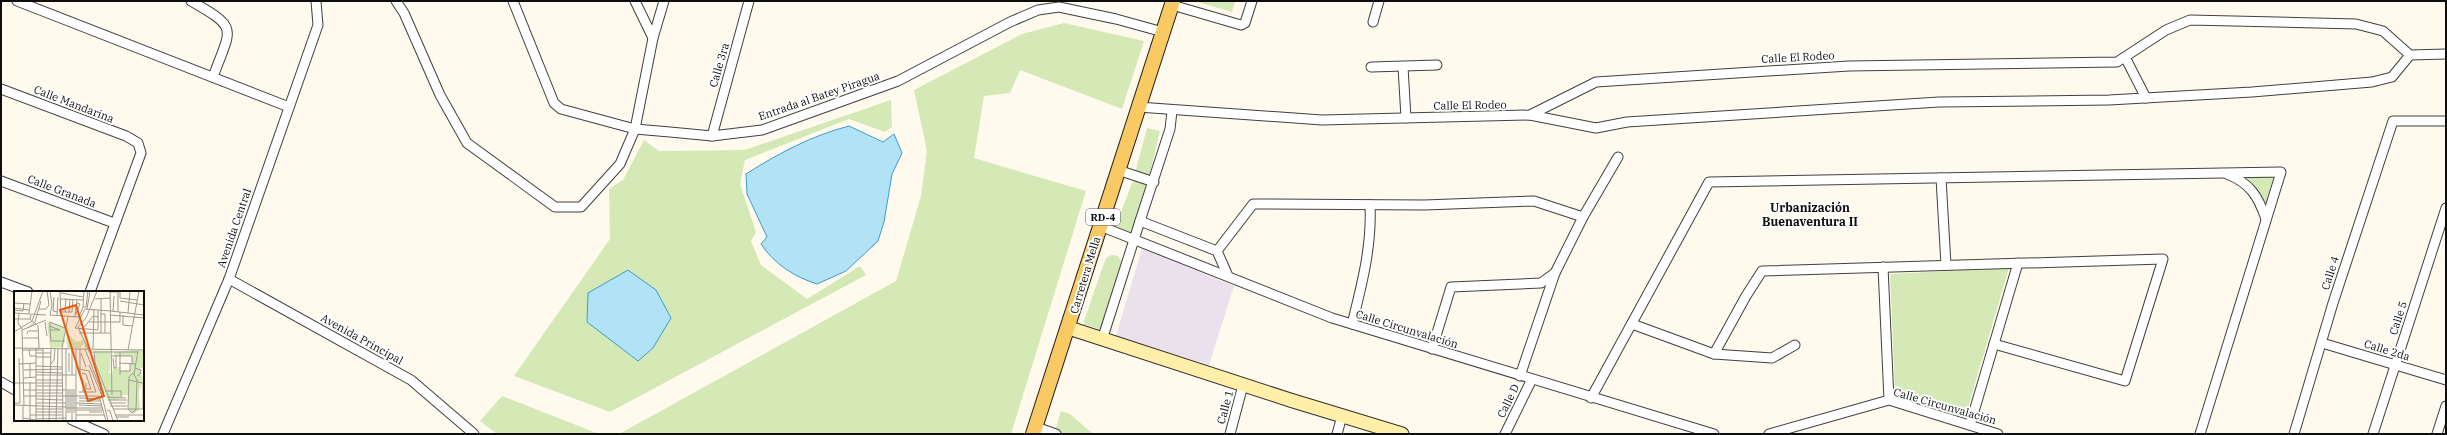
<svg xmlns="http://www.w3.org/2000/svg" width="2447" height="435" font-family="'IBM Plex Serif',serif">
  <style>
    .industrial { fill: #eae1ec }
    .green { fill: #d5e9b7 }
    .water { fill: #b2e2f6; stroke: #399dcd }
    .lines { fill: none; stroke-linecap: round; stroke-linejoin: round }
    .street-casing { stroke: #404040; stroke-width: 11 }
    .secondary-casing { stroke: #2f2f2f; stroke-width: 15 }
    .primary-casing { stroke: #1e1e1e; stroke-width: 16 }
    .street { stroke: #fff; stroke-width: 9 }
    .secondary { stroke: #ffefa8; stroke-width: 13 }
    .primary { stroke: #f9c963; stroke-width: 14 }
    .labels { text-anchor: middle; stroke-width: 4; stroke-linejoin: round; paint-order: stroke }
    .shield { fill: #fff; stroke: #565656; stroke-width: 1 }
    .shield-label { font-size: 10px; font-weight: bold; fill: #0d0d0d }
    .street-label { font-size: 11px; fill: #0d0d0d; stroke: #fff }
    .neighbourhood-label { font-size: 12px; font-weight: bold; fill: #0d0d0d; stroke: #fff }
    .inset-road { fill: none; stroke: #9e9b93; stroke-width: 1 }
    .view { fill: #e8590c; fill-opacity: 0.15; stroke: #e8590c; stroke-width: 2 }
    .inset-edge { fill: none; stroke: #0d0d0d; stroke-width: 2 }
  </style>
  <rect width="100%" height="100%" fill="#fffaed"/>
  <!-- industrial -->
  <polygon class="industrial" points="1142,248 1234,286 1209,365 1116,336"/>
  <!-- green -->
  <g class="green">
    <polygon points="1194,1 1235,1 1232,12"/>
    <polygon points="1064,23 1144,41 1122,109 1020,70 1010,93 984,96 974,158 1086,191 1011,434 619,434 896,281 921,196 927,151 914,90 1022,34"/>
    <polygon points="891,100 892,127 885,132 849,119 745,160 740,184 756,232 751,241 761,265 807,299 860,266 866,275 610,412 514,376 610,239 609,189 623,180 644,140 659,151 744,150"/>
    <polygon points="1147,128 1160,131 1149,177 1135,173"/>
    <path d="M2238,174H2274L2265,210C2261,195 2252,181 2238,174Z"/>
    <polygon points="1134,178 1148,183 1130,234 1115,228"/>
    <polygon points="1112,255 1118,256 1123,263 1102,330 1083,324 1104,263 1107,257"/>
    <polygon points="2009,268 1965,418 1895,394 1890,274"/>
    <polygon points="502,396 599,434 497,434 480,421"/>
    <polygon points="1061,411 1070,414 1093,434 1065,434 1055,431"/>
  </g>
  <!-- water -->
  <g class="water">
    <path d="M849,126L883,142L894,134L902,153L892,174L884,222L878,241L846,271L817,284C795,277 774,264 761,244L767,237L747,194L746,174C779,153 811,136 849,126Z"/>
    <polygon points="628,270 656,290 671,318 653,348 638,361 587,322 588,293"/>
  </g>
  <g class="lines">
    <defs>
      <g id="street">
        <polyline points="17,1 289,107"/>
        <path d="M191,1C240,29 231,27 213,77"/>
        <polyline points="396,1 404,13 440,95 467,143 555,207 581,207 620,164 635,129 653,38 664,1"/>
        <polyline points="513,1 554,103 561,109 635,129 670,132 712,136 762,130 898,81 1010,22 1038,10 1059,7 1116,19 1163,32"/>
        <polyline points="635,1 653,38"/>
        <polyline points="1172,5 1241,25 1245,23 1252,1"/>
        <polyline points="1373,22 1379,1"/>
        <polyline points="2125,57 2146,98"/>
        <polyline points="1371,67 1437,65"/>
        <polyline points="1403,67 1406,118"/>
        <polyline points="1,89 126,136 138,143 141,153 90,292"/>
        <polyline points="1138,107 1322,120 1530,115 1596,82 1849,66 2117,62 2166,30 2190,20 2356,24 2383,31 2410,55 2446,54"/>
        <polyline points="1530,115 1596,128 1627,122 1939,102 2109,100 2252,92 2372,82 2392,77 2410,55"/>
        <polyline points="712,136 749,1"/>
        <polyline points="1118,170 1154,182"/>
        <path d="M2227,174C2250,183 2258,196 2266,219"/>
        <polyline points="1941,178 1946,265"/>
        <polyline points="1,181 114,223"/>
        <polyline points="1140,221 1170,129 1172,111"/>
        <polyline points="1100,226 1332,318 1714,434"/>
        <polyline points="1217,251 1253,204 1424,205 1534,201 1583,217"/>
        <polyline points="1883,267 1889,400"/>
        <polyline points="229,279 411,380 474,434"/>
        <polyline points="1,282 28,292"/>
        <path d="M1352,324C1362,284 1372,246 1370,205"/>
        <polyline points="1632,324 1714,354 1772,358 1795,345"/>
        <polyline points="1102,340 1140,221 1217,251 1228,276"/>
        <polyline points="2322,343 2446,380"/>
        <polyline points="1432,349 1451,287 1541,283 1555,273 1583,217 1618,157"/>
        <polyline points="1714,354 1746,296 1762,271 2163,259 2125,381 1994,344"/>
        <polyline points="1520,376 1555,273"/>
        <polyline points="1,382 15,390"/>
        <polyline points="1591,398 1709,182 2281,172 2200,434"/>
        <polyline points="72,420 104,434"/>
        <polyline points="1970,425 2018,263"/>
        <polyline points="1036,427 1056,434"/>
        <polyline points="163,434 229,279 318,25 316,1"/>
        <polyline points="1230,434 1243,385"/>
        <polyline points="1337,434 1342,416"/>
        <polyline points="1505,434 1532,379"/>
        <polyline points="1769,434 1889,400 1998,434"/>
        <polyline points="2294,434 2333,303 2393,121 2446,121"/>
        <polyline points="2373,434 2446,208"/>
        <polyline points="2437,434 2446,406"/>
      </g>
      <polyline id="secondary" points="1069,328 1290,400 1402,434"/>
      <polyline id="primary" points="1033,434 1173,1"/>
    </defs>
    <!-- street casing -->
    <use href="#street" class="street-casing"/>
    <!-- secondary casing -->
    <use href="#secondary" class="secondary-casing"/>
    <!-- primary casing -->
    <use href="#primary" class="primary-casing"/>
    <!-- street -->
    <use href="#street" class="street"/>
    <!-- secondary -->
    <use href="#secondary" class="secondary"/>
    <!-- primary -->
    <use href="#primary" class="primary"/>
  </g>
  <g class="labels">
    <!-- shield labels -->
    <rect class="shield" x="1086" y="209" width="34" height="16" rx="3"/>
    <g class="shield-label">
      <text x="1103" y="221">RD-4</text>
    </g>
    <!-- street labels -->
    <g class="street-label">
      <text transform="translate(1798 57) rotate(-3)" y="4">Calle El Rodeo</text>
      <text transform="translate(719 65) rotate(-74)" y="4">Calle 3ra</text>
      <text transform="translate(819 96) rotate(-19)" y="4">Entrada al Batey Piragua</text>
      <text transform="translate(74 104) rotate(21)" y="4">Calle Mandarina</text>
      <text transform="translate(1470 105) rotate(-1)" y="4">Calle El Rodeo</text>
      <text transform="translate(62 191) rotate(21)" y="4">Calle Granada</text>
      <text transform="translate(234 228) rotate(-71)" y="4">Avenida Central</text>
      <text transform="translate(2330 273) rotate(-72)" y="4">Calle 4</text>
      <text transform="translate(1085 275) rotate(-73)" y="4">Carretera Mella</text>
      <text transform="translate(2398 318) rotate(-72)" y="4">Calle 5</text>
      <text transform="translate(1407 329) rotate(17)" y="4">Calle Circunvalación</text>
      <text transform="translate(362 339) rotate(29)" y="4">Avenida Principal</text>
      <text transform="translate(2387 350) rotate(17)" y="4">Calle 2da</text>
      <text transform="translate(1508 401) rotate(-64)" y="4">Calle D</text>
      <text transform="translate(1945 406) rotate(16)" y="4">Calle Circunvalación</text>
      <text transform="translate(1225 407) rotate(-75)" y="4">Calle 1</text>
    </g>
    <!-- neighbourhood labels -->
    <g class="neighbourhood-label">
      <text x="1810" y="212">Urbanización<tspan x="1810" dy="14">Buenaventura II</tspan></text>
    </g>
  </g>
  <!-- overview -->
  <g transform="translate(14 291)">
    <rect width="130" height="130" fill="#fffaed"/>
    <path d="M33,30L51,37L49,56L36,57ZM52,37L53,42L62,51L69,49L74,57H71L70,52L67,57H53ZM76,59L96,60V80L94,81L98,84L99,77L102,76H106V80H116L118,65H100V61L130,59V77H126L129,88L125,101L126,118L120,122L115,120V104H107L104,109L94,110L81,72V60Z" fill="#d5e9b7"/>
    <path class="inset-road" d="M36,0L38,14L36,24L65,26L69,16L70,0M46,0L47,25M96,0L98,104M106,0V7L123,9M96,1H104V21M47,2L69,6M40,6L39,20L43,21M47,8L69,9M81,8L96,7M106,10L130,14M0,12L17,13M69,16H72L74,0M0,17L15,19M25,18H32L35,14L33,0M73,18L76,0M0,19L9,20L10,12M97,20L130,24M47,21H58L59,8M51,21L52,7M55,21L56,8M99,21L100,5M0,22L32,24M15,22L18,0M114,22L116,0M5,23L4,32L8,38M62,23L66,13L63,12M87,23H91V42M17,24L16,28L24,35L25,57M96,24L130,27M109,24V34L118,35M43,25L44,6M61,26L63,9M0,28H16M31,31L33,45M75,31H106V21M35,35L46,39H36L37,50H51M14,37L21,31L27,10M8,38L10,115M8,39L32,29M36,39V31L51,37M68,39L79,25L84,26M84,39L61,37L71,18L97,20M84,39V19M0,41L18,30L29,0M65,42H96M87,42V7M13,43L14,40H24M8,47H25M0,57L130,59M22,57V130M15,58L16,65H22M66,58V84L69,89V101M71,58L86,96L94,130M74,58L64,36L72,27L83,0M75,58V61H124M79,58L80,19M9,59H29M114,59L125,0M80,61L81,72L104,130M106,61V84M22,62H37M67,62L72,76M97,65H118V72M22,66H37M99,67L100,77H102V65M16,72V86M105,72L122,73M5,73L22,72M37,73L40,69L41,57M75,74L88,105M22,75L48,76M121,77L127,79L126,83L123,85M10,79L48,78M106,80H116V72M22,81L48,82M55,81V62M68,82L72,83L77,98H72V92M120,83L124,60M22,84H62M58,84V58M10,87L22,86M22,89H49M115,89L129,92M0,92H49M16,92V105M22,95H49M10,99H52M91,100H107V107M65,101H82L75,80L65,78M22,102H49M9,105H85L92,130M16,105V130M93,106L112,107M65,107L86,108M22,108L49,109M94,109H113M65,110H86M0,112H6L5,67M22,112H52M62,112L87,113M95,112H112M0,114L52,116M65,114L88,115M9,115V130M96,115H113M52,117H89M22,118H49M99,118H130M129,118V92M62,119H89M93,119L96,120L99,130M22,121H49M75,121H88M54,122V98M56,122V98M60,122V98M118,122L122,119L123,89L119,82M118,122L114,118L115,86L119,82M16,124H48M62,124H90M101,124H130M102,126H115M9,127L22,129M22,128L52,127M29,130V57M35,130L37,57M42,130L44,57M49,130L48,57L54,26M52,130V57M58,130V98M62,130V58"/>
    <path class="view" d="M62,14L90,105L74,110L46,19Z"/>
    <rect width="130" height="130" class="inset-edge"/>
  </g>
  <!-- border -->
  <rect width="2447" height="435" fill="none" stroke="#0d0d0d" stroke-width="4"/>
</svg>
